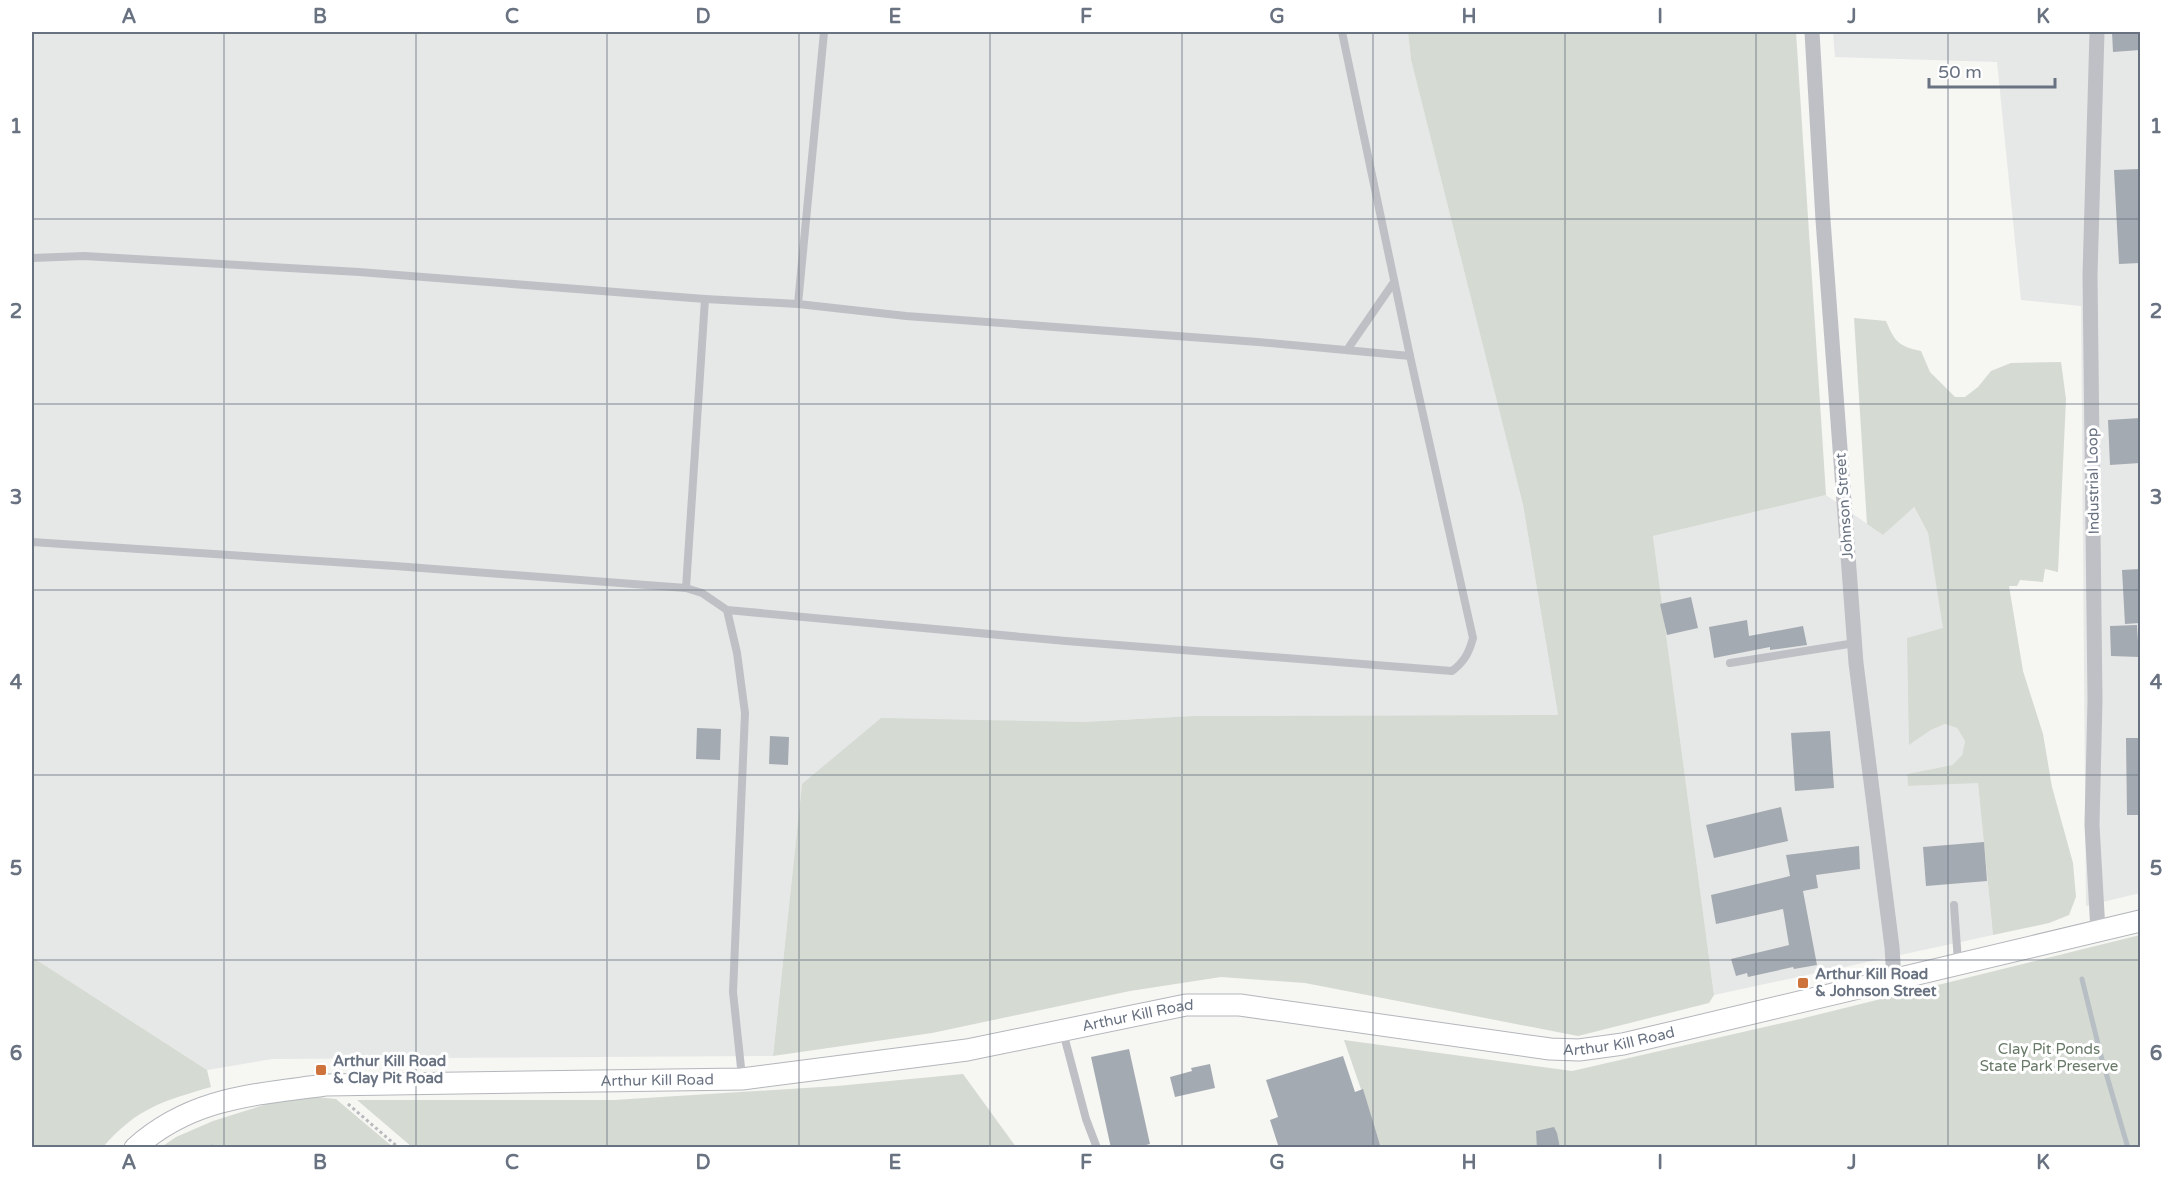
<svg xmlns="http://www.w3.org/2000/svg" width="2172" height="1179" font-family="'Varela Round',sans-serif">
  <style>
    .built { fill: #e6e8e7 }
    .green { fill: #d5dad3 }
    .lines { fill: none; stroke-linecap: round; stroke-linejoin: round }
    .stream { stroke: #b7bfc5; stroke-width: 5 }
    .building { fill: #a4aab1 }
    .secondary-casing { stroke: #b3b6bb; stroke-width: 23 }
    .path { stroke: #b8babd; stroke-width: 3; stroke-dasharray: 3 3; stroke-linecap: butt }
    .lane { stroke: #bec0c5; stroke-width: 8 }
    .street { stroke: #bec0c5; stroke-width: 15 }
    .secondary { stroke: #fff; stroke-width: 21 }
    .grid { fill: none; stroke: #697281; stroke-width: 1.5; stroke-opacity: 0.55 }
    .poi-dot { fill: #ce733b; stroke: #fff; stroke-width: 2 }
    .labels { text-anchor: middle; stroke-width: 6; stroke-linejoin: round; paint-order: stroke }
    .street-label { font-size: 15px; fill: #697281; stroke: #fff }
    .poi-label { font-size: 15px; font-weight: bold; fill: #697281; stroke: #fff; text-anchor: start }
    .park-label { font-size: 15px; fill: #687967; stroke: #fff }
    .neatline { fill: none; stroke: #697281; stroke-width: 2 }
    .grid-label { font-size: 20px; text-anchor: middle; font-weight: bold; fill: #697281 }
  </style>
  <rect width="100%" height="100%" fill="#f6f6f3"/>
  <!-- built -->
  <g class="built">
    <polygon points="32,32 1408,32 1411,60 1523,505 1558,715 1193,716 1082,722 802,784 773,1056 272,1059 207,1070 32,957"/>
    <polygon points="1833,32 2140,32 2140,893 2086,906 2081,306 2021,300 1997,62 1835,57"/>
    <polygon points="1826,495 1883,535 1913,506 1928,533 1944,628 1910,744 1931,730 1945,724 1957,728 1965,741 1962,755 1952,765 1907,774 1908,786 1978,782 1993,935 1714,995 1653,536"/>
  </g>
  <!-- green -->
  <g class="green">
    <polygon points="1408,32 1796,32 1826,495 1653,536 1714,995 1709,1003 1578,1036 1305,983 1221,977 1130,991 932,1033 773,1056 802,784 881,718 1082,722 1193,716 1558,715 1523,505 1411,60"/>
    <path d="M1854,318L1886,321C1895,342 1898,346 1921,351L1930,372L1955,397H1965L1978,387L1991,371L2011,363L2061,362L2066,399L2058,572L2045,569L2043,582L2020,580L2017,586H2009L2023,671L2043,734L2052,787L2073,863L2076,897L2069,915L2049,923L1993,935L1978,783L1908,786L1907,774L1952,765L1962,755L1965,741L1957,728L1945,724L1931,730L1909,745L1907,638L1943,628L1928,533L1914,507L1883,535L1867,524Z"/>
    <polygon points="2140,935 2140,1147 1381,1147 1344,1040 1572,1071 1800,1019"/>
    <path d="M32,957L207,1070L211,1087C163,1101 137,1108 103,1147H32Z"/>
    <polygon points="963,1074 1016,1147 412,1147 357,1100 614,1100 837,1086"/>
    <polygon points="308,1096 336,1099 393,1147 160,1148 176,1137 213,1121 267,1104"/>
  </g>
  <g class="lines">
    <!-- stream -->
    <g class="stream">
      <polyline points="2082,979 2101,1056 2128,1148"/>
      <polyline points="212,1147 212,1148"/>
    </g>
  </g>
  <!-- building -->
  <g class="building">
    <polygon points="2112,32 2140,32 2140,50 2113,52"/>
    <polygon points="2140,169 2140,263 2119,264 2114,170"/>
    <polygon points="2140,418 2140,463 2110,465 2108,420"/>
    <polygon points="2140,569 2140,623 2125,624 2122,570"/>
    <polygon points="1691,597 1698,628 1667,635 1660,604"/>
    <polygon points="1747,620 1749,636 1803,626 1807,645 1770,650 1770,647 1714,658 1709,627"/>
    <polygon points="2137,625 2139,657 2111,656 2110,626"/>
    <polygon points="697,728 721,729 720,760 696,759"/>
    <polygon points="1830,731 1834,788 1795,791 1791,733"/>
    <polygon points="770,736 789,737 788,765 769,764"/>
    <polygon points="2126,738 2140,738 2140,815 2127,815"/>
    <polygon points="1781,807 1788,841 1714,858 1706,825"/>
    <polygon points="1984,842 1987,881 1926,886 1923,847"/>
    <polygon points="1859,846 1860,869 1816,875 1818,888 1803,891 1817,965 1794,969 1793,967 1748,977 1747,973 1736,976 1731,959 1789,945 1783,909 1716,924 1711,895 1790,876 1786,855"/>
    <polygon points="1129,1049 1150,1144 1133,1148 1111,1148 1091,1057"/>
    <polygon points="1343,1056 1355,1092 1363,1089 1381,1148 1279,1148 1270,1120 1278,1117 1266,1080"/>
    <polygon points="1210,1064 1215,1088 1175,1097 1170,1077 1192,1071 1191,1068"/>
    <polygon points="1554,1127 1557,1133 1560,1148 1537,1148 1536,1131"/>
  </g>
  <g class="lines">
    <defs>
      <g id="secondary">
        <path id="s1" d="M135,1148C192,1097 254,1095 325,1085L742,1079L967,1050L1186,1005H1240L1550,1049L1579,1050L1623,1044L2140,921"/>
      </g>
    </defs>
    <!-- secondary casing -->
    <use href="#secondary" class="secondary-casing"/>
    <!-- path -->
    <polyline class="path" points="348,1104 399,1148"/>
    <!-- lane -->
    <g class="lane">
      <polyline points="32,258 84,256 359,272 705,299 686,588"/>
      <polyline points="705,299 798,304 906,316 1258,342 1410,356"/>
      <polyline points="798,304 824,32"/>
      <polyline points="1347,350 1394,282"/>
      <path d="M32,542L395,566L686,588L702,593L727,610L1066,641L1452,671C1464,662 1469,653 1473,638L1410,356L1342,32"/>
      <polyline points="727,610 737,653 745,713 733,992 742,1077"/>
      <polyline points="1730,663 1855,643"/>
      <polyline points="1954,905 1958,962"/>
      <polyline points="1063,1032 1086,1119 1097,1148"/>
    </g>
    <!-- street -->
    <g class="street">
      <polyline points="1812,32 1823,220 1856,663 1892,947 1894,980"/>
      <polyline points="2097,32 2090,275 2095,700 2092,825 2098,931"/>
    </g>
    <!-- secondary -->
    <use href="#secondary" class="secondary"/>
  </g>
  <!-- grid -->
  <path class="grid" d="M224,32V1148M416,32V1148M607,32V1148M799,32V1148M990,32V1148M1182,32V1148M1373,32V1148M1565,32V1148M1756,32V1148M1948,32V1148M32,219H2140M32,404H2140M32,590H2140M32,775H2140M32,960H2140"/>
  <!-- markers -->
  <g class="poi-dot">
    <rect x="1797" y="977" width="12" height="12" rx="3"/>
    <rect x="315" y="1064" width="12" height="12" rx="3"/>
  </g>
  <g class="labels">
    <!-- street labels -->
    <g class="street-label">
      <text transform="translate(2093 481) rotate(-91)" y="5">Industrial Loop</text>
      <text transform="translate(1844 506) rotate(-94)" y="5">Johnson Street</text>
      <text dy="5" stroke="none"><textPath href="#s1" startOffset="1022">Arthur Kill Road</textPath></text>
      <text dy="5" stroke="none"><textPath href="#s1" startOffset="1508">Arthur Kill Road</textPath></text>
      <text dy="5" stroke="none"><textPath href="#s1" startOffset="536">Arthur Kill Road</textPath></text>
    </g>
    <!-- poi labels -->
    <g class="poi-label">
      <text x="1815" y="979">Arthur Kill Road<tspan x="1815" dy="17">&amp; Johnson Street</tspan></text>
      <text x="333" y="1066">Arthur Kill Road<tspan x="333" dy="17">&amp; Clay Pit Road</tspan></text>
    </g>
    <!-- park labels -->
    <g class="park-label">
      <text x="2049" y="1054">Clay Pit Ponds<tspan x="2049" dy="17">State Park Preserve</tspan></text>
    </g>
  </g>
  <!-- border -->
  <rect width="2172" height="1179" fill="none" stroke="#ffffff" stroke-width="66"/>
  <!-- scale -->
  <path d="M1929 78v9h126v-9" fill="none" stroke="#697281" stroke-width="3"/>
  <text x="1938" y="78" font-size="18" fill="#697281" stroke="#ffffff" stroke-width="4.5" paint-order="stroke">50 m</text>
  <rect x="33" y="33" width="2106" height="1113" class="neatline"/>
  <g class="grid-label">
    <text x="129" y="23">A</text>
    <text x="320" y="23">B</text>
    <text x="512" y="23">C</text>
    <text x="703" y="23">D</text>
    <text x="895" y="23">E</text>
    <text x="1086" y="23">F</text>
    <text x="1277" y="23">G</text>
    <text x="1469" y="23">H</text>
    <text x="1660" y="23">I</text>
    <text x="1852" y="23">J</text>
    <text x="2043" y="23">K</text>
    <text x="16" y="133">1</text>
    <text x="2156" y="133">1</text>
    <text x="16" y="318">2</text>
    <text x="2156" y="318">2</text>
    <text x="16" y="504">3</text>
    <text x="2156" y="504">3</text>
    <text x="16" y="689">4</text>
    <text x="2156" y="689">4</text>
    <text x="16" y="875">5</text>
    <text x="2156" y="875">5</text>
    <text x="16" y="1060">6</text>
    <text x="2156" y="1060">6</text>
    <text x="129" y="1169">A</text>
    <text x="320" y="1169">B</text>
    <text x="512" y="1169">C</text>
    <text x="703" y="1169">D</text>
    <text x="895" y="1169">E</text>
    <text x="1086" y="1169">F</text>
    <text x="1277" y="1169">G</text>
    <text x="1469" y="1169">H</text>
    <text x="1660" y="1169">I</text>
    <text x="1852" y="1169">J</text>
    <text x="2043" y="1169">K</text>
  </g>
</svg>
